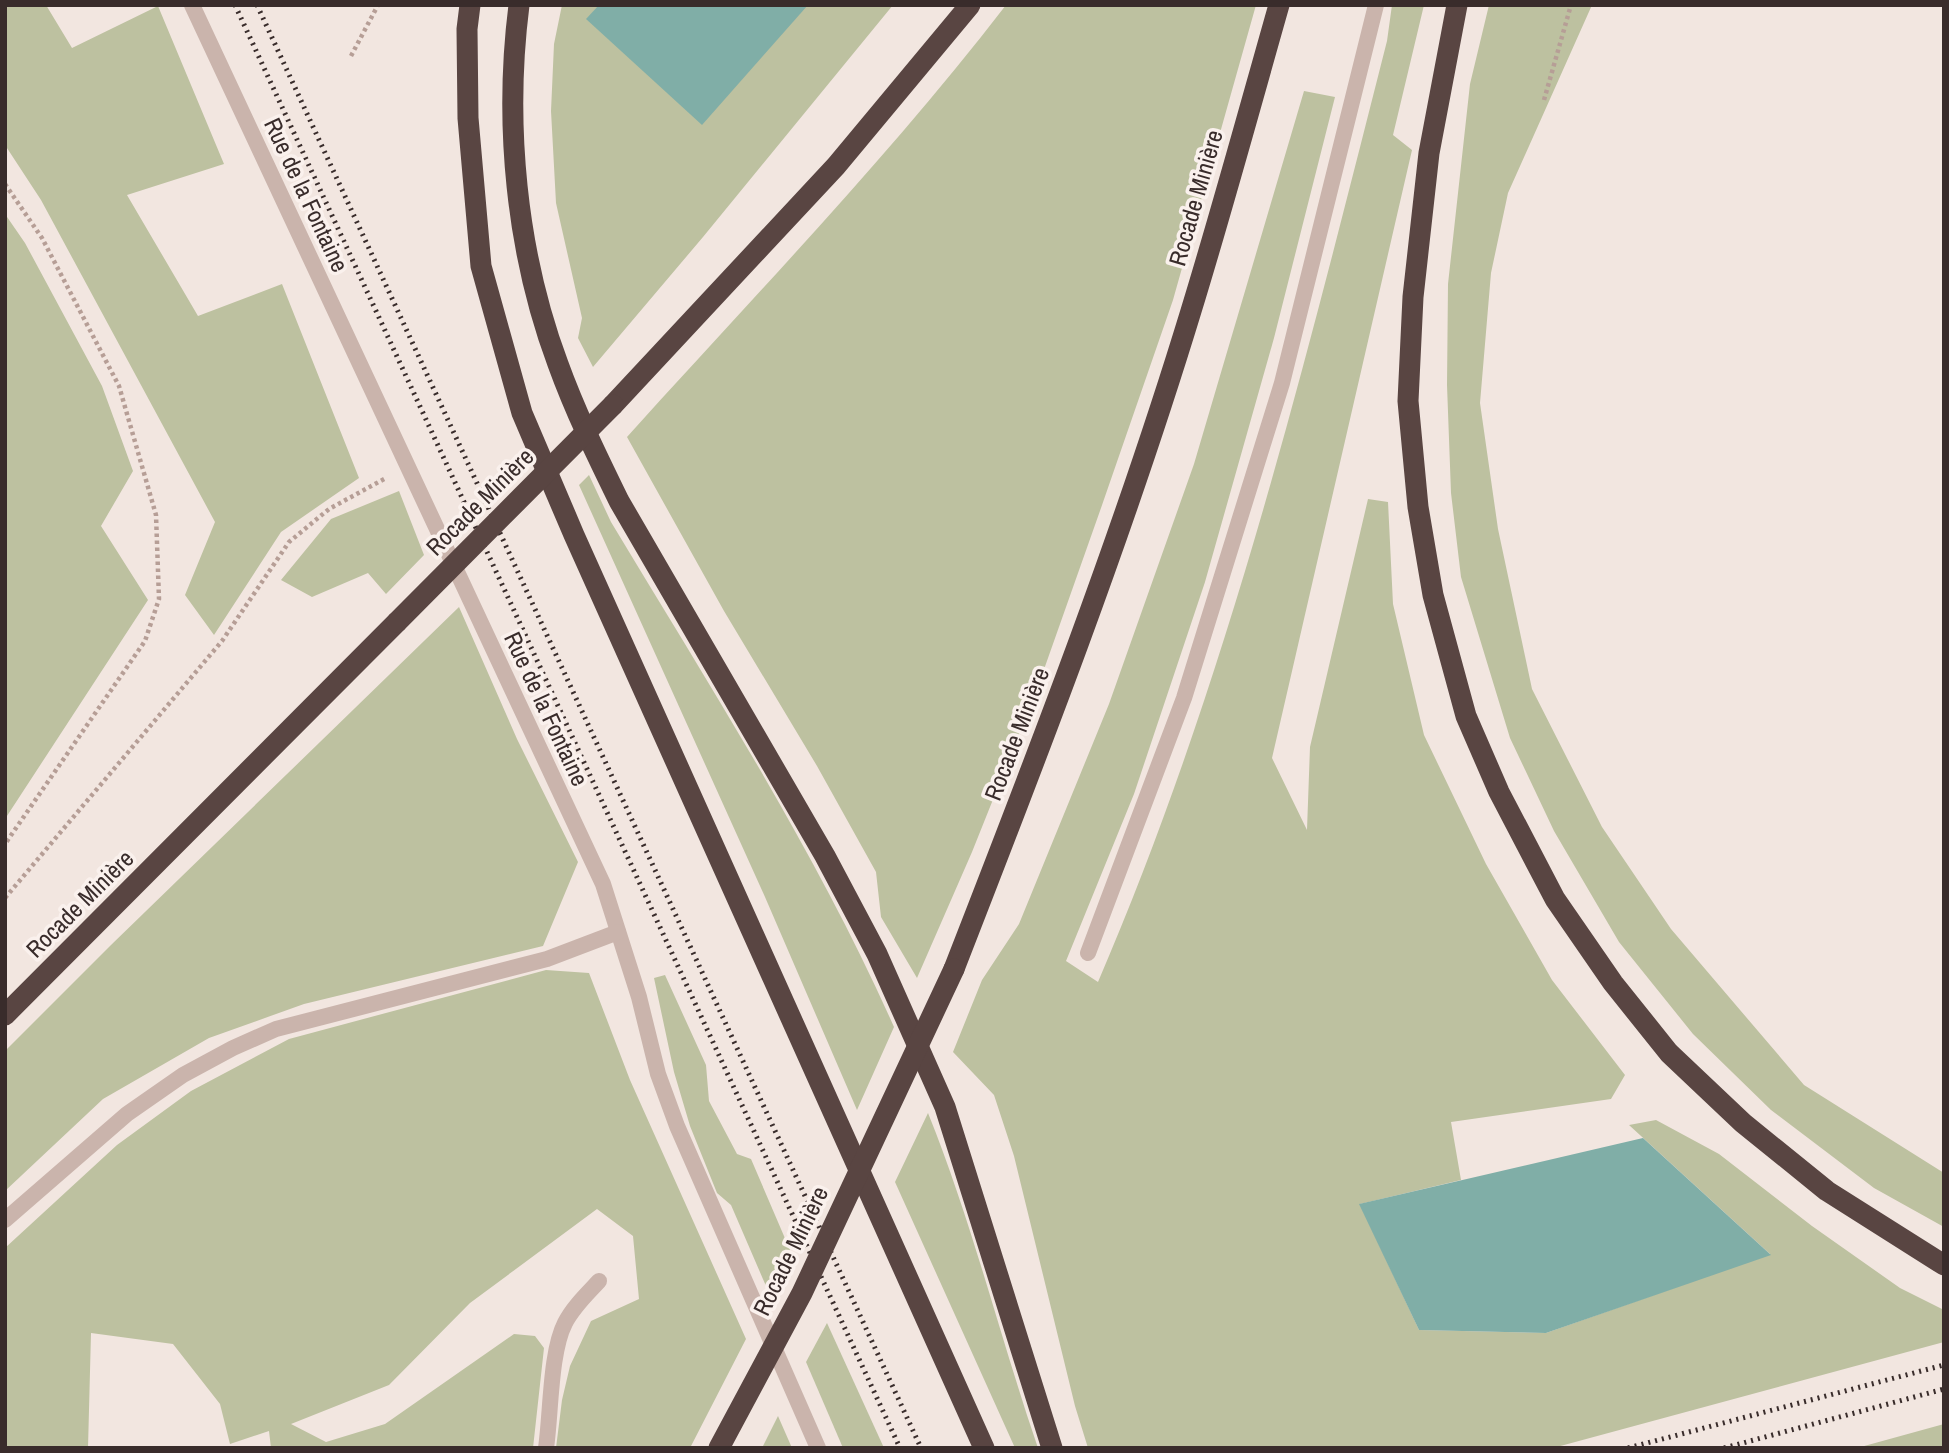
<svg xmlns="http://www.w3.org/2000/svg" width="1949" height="1453" font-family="'Archivo Narrow',sans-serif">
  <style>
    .green { fill: #bdc1a0 }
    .water { fill: #80aea7 }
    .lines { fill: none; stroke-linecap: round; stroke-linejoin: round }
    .path { stroke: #b69e96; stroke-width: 4.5; stroke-dasharray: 3.5 3.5; stroke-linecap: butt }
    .lane { stroke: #cab4ac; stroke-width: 16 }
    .highway { stroke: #594542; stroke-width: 21 }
    .rail { stroke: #392c2b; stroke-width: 5; stroke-dasharray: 2 5; stroke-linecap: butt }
    .highway-bridge { stroke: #594542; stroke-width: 21 }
    .labels { text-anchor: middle; stroke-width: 7; stroke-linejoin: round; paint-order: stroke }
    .street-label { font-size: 24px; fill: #392c2b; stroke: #faf1ed }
  </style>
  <rect width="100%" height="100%" fill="#f2e6e0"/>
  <!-- green -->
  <g class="green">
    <polygon points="5,5 46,5 72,48 158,6 224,164 127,195 198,316 282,284 359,478 281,532 214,635 185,595 215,522 41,200 5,145"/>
    <polygon points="562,5 893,5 703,237 593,367 578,338 582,318 556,203 551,111 554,44"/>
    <path d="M1006,5H1256L1173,300L1101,508L1036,692L972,852L917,978L881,917L876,872L817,766L724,611L627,437C755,295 889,157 1006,5Z"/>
    <path d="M1392,5H1424L1393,135L1412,150L1272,758L1307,830L1310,747L1368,499L1388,502L1393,604L1424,735L1486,864L1552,980L1625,1075L1611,1099L1451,1122L1461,1180L1360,1204L1419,1330L1546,1333L1770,1254L1629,1125L1656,1120L1719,1154L1812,1226L1900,1288L1944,1310V1342L1553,1448H1088L1075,1406L1014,1156L994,1095L953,1052L982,980L1019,924L1109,704L1194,464L1304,91L1335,97L1274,338L1205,582L1134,794L1066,961L1098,982C1228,680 1306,359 1387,41Z"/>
    <polygon points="1489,5 1592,5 1508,193 1491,273 1480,403 1498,529 1532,689 1602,827 1671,929 1804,1085 1944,1173 1944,1227 1874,1188 1771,1110 1693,1034 1619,942 1554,831 1510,738 1461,577 1451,493 1447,385 1448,284 1470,84"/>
    <polygon points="5,214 25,243 102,386 133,471 101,526 148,600 5,819"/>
    <path d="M589,475L611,522C710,687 816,851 894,1027L857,1110L765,897L579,485Z"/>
    <polygon points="399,491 424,555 386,594 368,573 312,597 281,580 331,519"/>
    <polygon points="459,607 517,739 578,862 543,946 304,1004 209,1038 103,1099 5,1191 5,1051 111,945"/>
    <polygon points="546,970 589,973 630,1080 746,1339 690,1448 556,1448 562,1400 570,1366 591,1321 639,1299 633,1236 597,1209 470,1303 389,1385 291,1424 326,1442 385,1424 514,1334 535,1336 544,1348 533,1448 271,1448 269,1431 230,1444 220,1404 173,1344 91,1333 88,1448 5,1448 5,1248 117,1145 191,1091 289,1039"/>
    <polygon points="665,975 706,1065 709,1101 737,1154 751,1159 790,1250 769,1293 731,1205 717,1193 690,1126 674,1072 654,978"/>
    <path d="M928,1113C972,1222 1000,1337 1038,1448H1015L895,1182Z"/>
    <polygon points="827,1323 884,1448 843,1448 806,1362"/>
    <polygon points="778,1416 792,1448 762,1448"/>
    <polygon points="1944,1424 1944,1448 1857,1448"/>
  </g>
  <!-- water -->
  <g class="water">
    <polygon points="599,5 808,5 702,125 586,19"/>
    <polygon points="1643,1138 1771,1255 1546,1333 1419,1330 1359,1204"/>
  </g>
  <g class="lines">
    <!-- path -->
    <g class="path">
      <polyline points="351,56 378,5"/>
      <polyline points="1544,100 1571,5"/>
      <polyline points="5,184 42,238 119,386 156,515 159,599 145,641 5,844"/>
      <polyline points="5,898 222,641 289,542 329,509 386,478"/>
    </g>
    <!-- lane -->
    <g class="lane">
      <polyline points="192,5 603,884 639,997 658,1074 677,1126 818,1448"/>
      <polyline points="1088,953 1184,698 1282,383 1376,5"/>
      <polyline points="5,1220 127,1114 183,1075 233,1048 276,1029 547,959 618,932"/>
      <path d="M546,1448C551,1414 550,1352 565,1323C573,1307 587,1294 599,1281"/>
    </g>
    <!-- highway -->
    <g class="highway">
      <polyline points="470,5 467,29 468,118 481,266 522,413 574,535 984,1448"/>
      <path d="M519,5C504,123 516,252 558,364C575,411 597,456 619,501L825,856L877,954L945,1107L1052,1448"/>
      <polyline points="1457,5 1429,153 1413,297 1408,401 1418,507 1433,595 1466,716 1499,792 1555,899 1613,983 1669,1053 1743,1123 1827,1191 1944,1265"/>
      <polyline points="613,405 836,166 970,5"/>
      <path d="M954,969C1039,751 1123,534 1191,311C1222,210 1250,107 1279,5"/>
      <polyline points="5,1015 397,622"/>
    </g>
    <!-- rail -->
    <g class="rail">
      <polyline points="235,5 900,1448"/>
      <polyline points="257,5 921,1448"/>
      <polyline points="1628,1448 1944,1365"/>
      <polyline points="1724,1448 1944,1389"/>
    </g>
    <!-- highway-bridge -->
    <g class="highway-bridge">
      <polyline points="397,622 613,405"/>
      <polyline points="719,1448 802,1293 954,969"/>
    </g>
  </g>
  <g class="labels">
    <!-- street labels -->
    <g class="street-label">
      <text transform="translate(306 195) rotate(65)" y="8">Rue de la Fontaine</text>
      <text transform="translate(1196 198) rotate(-74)" y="8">Rocade Minière</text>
      <text transform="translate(480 502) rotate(-45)" y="8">Rocade Minière</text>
      <text transform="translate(546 709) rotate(65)" y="8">Rue de la Fontaine</text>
      <text transform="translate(1017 734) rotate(-69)" y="8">Rocade Minière</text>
      <text transform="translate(80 904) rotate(-45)" y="8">Rocade Minière</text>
      <text transform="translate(791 1251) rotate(-64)" y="8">Rocade Minière</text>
    </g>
  </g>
  <!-- border -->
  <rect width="1949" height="1453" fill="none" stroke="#392c2b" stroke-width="14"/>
</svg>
